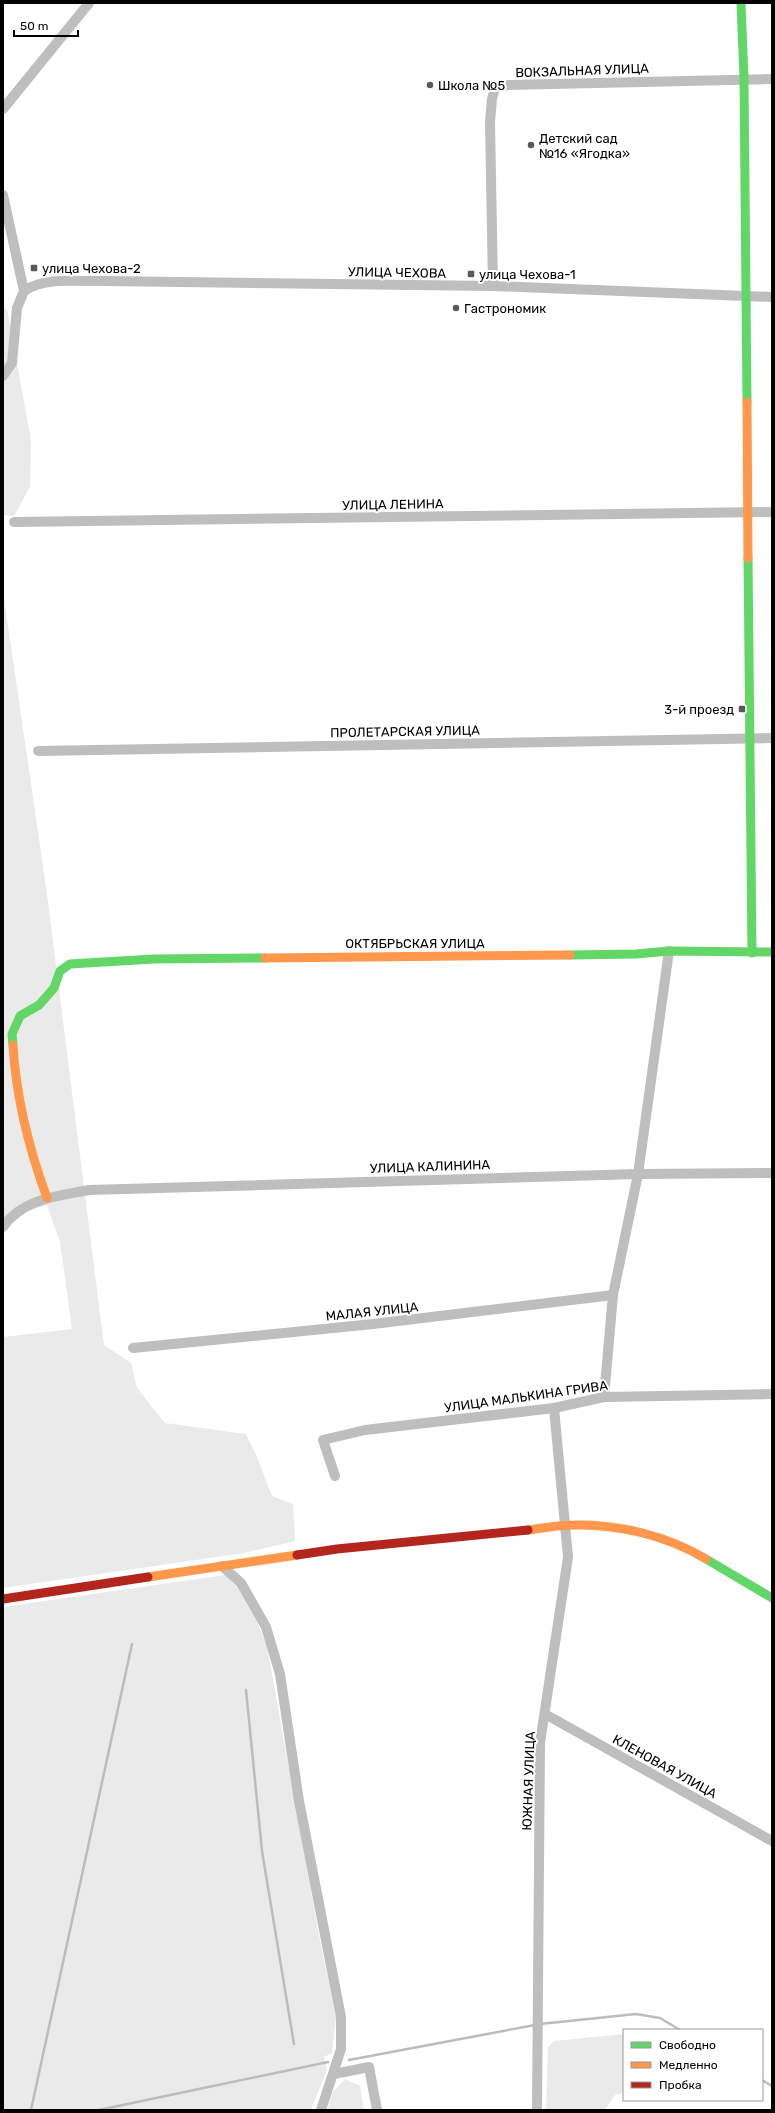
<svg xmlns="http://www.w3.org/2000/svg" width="775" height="2113" font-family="Rubik,sans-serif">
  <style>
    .green { fill: #eaeaea }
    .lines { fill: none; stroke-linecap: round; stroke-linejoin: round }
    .stream { stroke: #bcbcbc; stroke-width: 2.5 }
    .street { stroke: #bebebe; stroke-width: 10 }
    .fast { stroke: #63d668; stroke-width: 9 }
    .slow { stroke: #ff974d; stroke-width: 9 }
    .jam { stroke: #b3261e; stroke-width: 9 }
    .poi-dot { fill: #595959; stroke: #fff; stroke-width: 1.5 }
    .labels { text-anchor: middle; stroke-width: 4; stroke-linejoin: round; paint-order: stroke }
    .street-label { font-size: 13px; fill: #000; stroke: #fff }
    .poi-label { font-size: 13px; fill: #000; stroke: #fff; text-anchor: start }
  </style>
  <rect width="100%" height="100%" fill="#fff"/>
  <!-- green -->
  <g class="green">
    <polygon points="3,308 7,309 31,440 30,487 14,516 3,515"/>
    <path d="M3,591L46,887L104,1345L131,1363L137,1388L165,1423L246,1434L257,1457L272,1496L293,1504L295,1541L244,1553L3,1588V1337L72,1329L60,1242L47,1205C30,1210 11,1216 3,1234Z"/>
    <polygon points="225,1575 246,1596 267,1646 318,1930 336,2017 332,2053 324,2057 327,2070 311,2110 3,2110 3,1607"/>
    <polygon points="624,2034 624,2093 615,2095 605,2110 546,2110 548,2047 554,2041"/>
    <polygon points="345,2079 360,2086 364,2110 327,2110 333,2092"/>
  </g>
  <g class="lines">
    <!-- stream -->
    <g class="stream">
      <polyline points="246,1690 262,1851 294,2044"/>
      <polyline points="540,2024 636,2014 660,2018 680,2030"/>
      <polyline points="349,2060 535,2025"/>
      <polyline points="762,2080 772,2086"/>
      <polyline points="31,2110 132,1644"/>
      <polyline points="99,2110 328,2062"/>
    </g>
    <!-- street -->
    <g class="street">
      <polyline points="3,109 89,3"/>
      <polyline points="3,195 24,291 17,308 12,363 3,376"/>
      <polyline points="493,286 490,122 492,99 495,88 508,85 772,79"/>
      <path d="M24,291C46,276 79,282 105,281L493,286L772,297"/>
      <polyline points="14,522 772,512"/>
      <polyline points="38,751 772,738"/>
      <path d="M3,1227C23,1198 58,1196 89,1190L638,1174L772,1173"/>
      <polyline points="133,1348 373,1324 613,1295"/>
      <polyline points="604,1397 613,1295 638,1174 669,951"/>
      <polyline points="335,1476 323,1440 365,1430 554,1408 604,1397 772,1394"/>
      <polyline points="222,1566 241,1583 266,1627 280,1674 299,1801 341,2017 341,2049 321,2110"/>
      <polyline points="545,1714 772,1841"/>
      <polyline points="334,2074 369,2067 377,2110"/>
      <polyline points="537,2110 540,1743 568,1557 554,1408"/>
    </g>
    <!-- fast -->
    <g class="fast">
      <polyline points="741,3 744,79 747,402"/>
      <polyline points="748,558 752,953"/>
      <polyline points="570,955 636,954 669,951 772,952"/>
      <polyline points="13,1045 12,1034 20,1016 39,1005 54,988 60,971 70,964 154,959 265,958"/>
      <polyline points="706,1559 772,1598"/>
    </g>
    <!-- slow -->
    <g class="slow">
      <polyline points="747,402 748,558"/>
      <polyline points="265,958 570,955"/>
      <path d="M13,1045C16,1097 29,1149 47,1198"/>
      <path d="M528,1530C543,1528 559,1525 574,1525C619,1524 668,1536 706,1559"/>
      <polyline points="148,1577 297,1555"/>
    </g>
    <!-- jam -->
    <g class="jam">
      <polyline points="297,1555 337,1549 528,1530"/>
      <polyline points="3,1599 148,1577"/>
    </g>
  </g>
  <!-- markers -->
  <g class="poi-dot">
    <circle cx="430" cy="85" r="4"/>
    <circle cx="531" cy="145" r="4"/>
    <rect x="30" y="264" width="8" height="8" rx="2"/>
    <rect x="467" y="270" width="8" height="8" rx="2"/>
    <circle cx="456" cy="308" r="4"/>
    <rect x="738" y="705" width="8" height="8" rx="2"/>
  </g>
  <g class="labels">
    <!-- street labels -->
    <g class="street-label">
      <text transform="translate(582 70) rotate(-2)" y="5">ВОКЗАЛЬНАЯ УЛИЦА</text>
      <text transform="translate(397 272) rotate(1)" y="5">УЛИЦА ЧЕХОВА</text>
      <text transform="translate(393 504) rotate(-1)" y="5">УЛИЦА ЛЕНИНА</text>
      <text transform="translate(405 731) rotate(-1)" y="5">ПРОЛЕТАРСКАЯ УЛИЦА</text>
      <text x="415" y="948">ОКТЯБРЬСКАЯ УЛИЦА</text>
      <text transform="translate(430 1166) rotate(-2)" y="5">УЛИЦА КАЛИНИНА</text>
      <text transform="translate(372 1311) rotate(-6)" y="5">МАЛАЯ УЛИЦА</text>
      <text transform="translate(526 1396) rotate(-8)" y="5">УЛИЦА МАЛЬКИНА ГРИВА</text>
      <text transform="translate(665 1766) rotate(29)" y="5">КЛЕНОВАЯ УЛИЦА</text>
      <text transform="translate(528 1781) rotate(-88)" y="5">ЮЖНАЯ УЛИЦА</text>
    </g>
    <!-- poi labels -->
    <g class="poi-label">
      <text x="438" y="90">Школа №5</text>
      <text x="539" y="143">Детский сад<tspan x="539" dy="15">№16 «Ягодка»</tspan></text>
      <text x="42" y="273">улица Чехова-2</text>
      <text x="479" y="279">улица Чехова-1</text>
      <text x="464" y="313">Гастрономик</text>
      <text x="734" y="714" text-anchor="end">3-й проезд</text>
    </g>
  </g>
  <!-- border -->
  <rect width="775" height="2113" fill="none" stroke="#000000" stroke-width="8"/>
  <!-- legend -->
  <rect x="623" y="2029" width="140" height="72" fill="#ffffff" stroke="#999999"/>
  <rect x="631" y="2042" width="20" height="6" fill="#63d668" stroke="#999999"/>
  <text x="659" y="2049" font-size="12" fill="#000000">Свободно</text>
  <rect x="631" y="2062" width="20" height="6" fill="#ff974d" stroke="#999999"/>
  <text x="659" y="2069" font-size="12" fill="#000000">Медленно</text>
  <rect x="631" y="2082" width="20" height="6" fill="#b3261e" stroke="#999999"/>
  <text x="659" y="2089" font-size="12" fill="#000000">Пробка</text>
  <!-- scale -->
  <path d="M14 30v6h64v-6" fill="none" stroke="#000000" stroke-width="2"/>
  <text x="20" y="30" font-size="12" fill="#000000" stroke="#ffffff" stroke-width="3" paint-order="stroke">50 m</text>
</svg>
